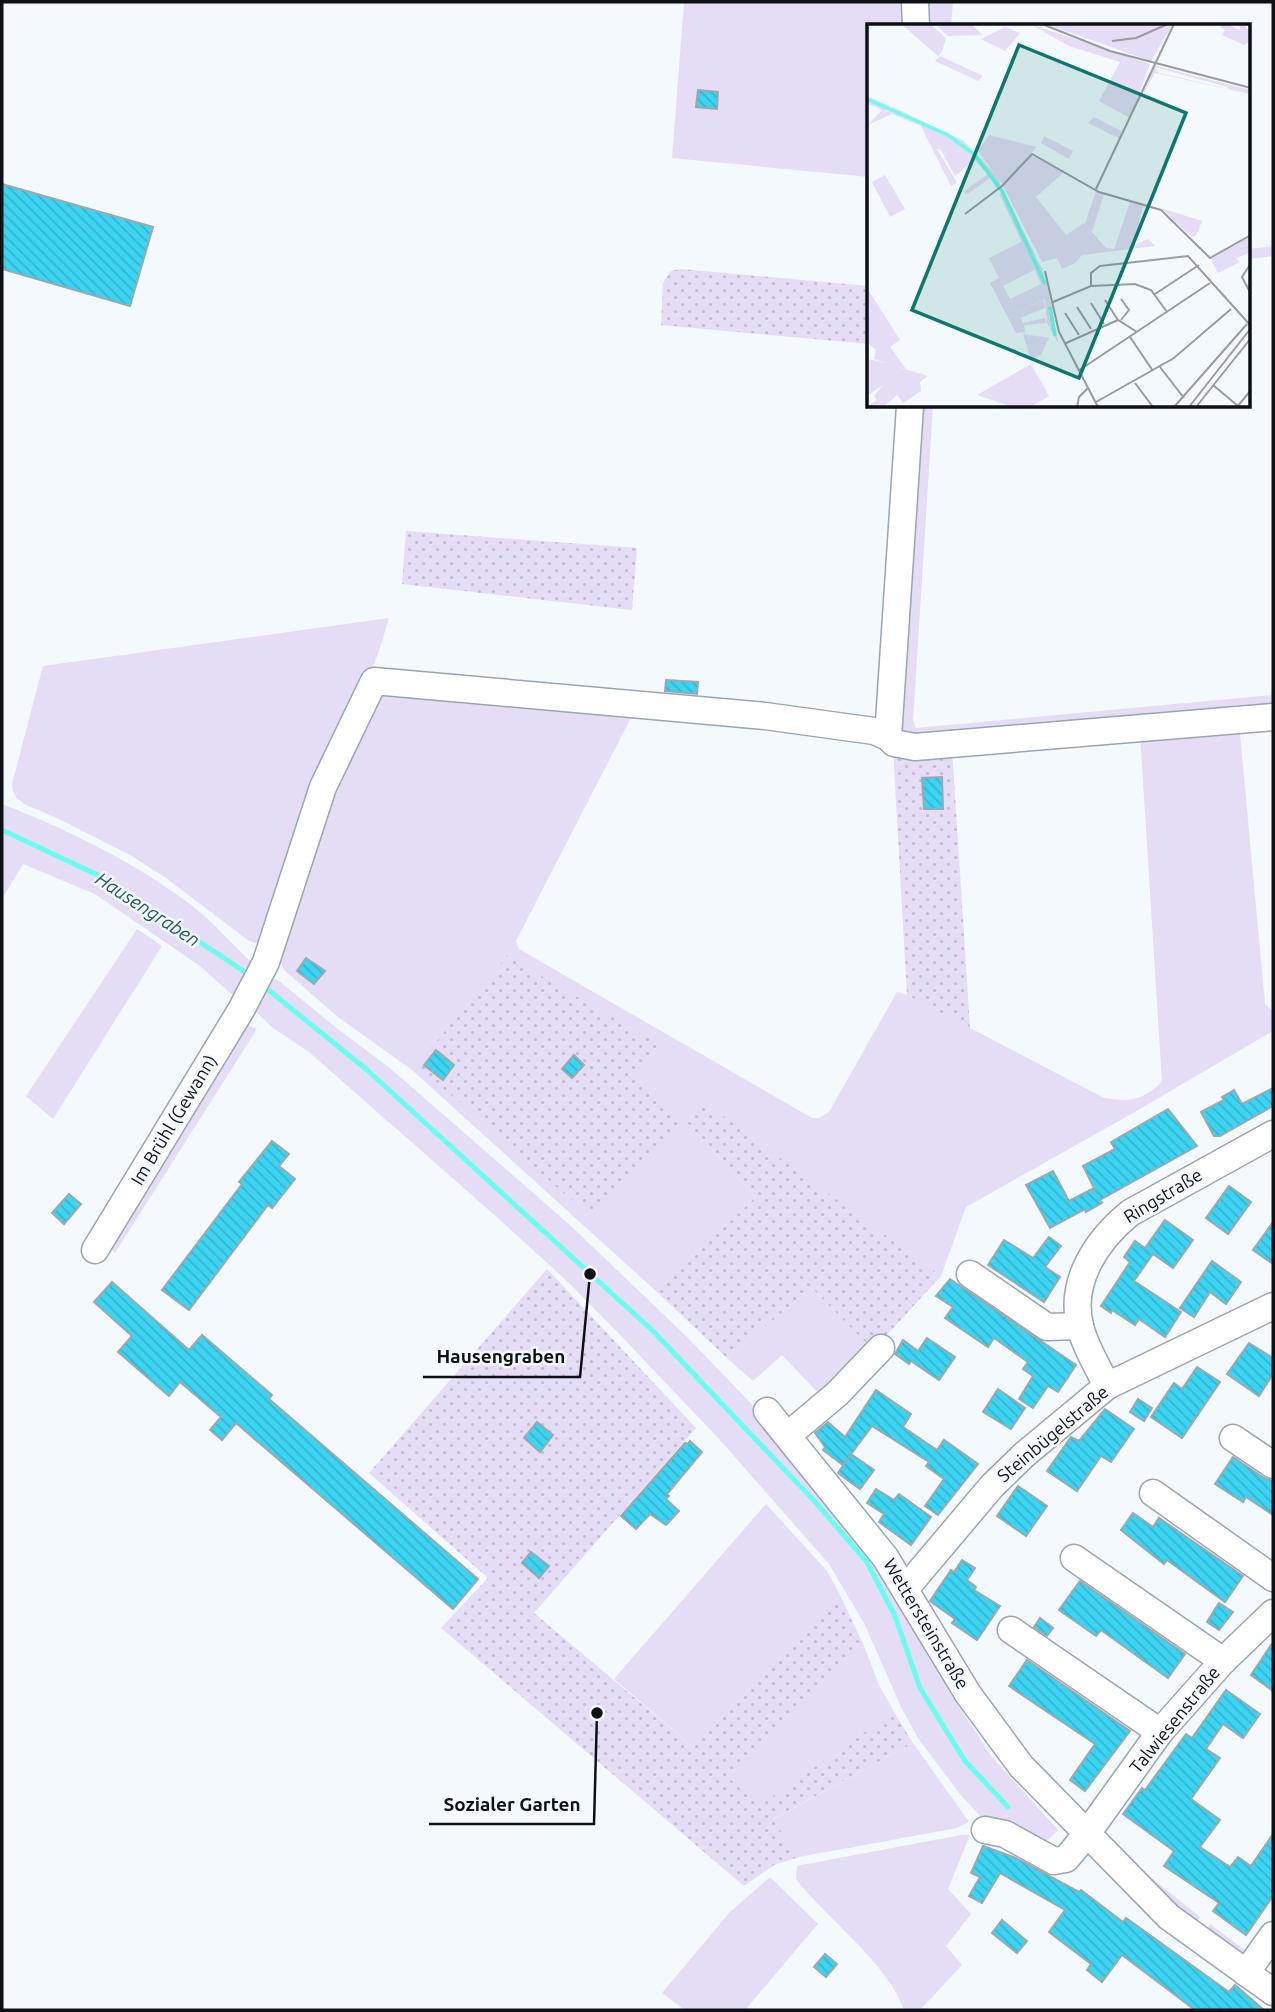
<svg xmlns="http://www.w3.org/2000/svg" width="1275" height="2012" font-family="Ubuntu,sans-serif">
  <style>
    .grass { fill: #e5dcf5; fill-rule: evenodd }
    .garden { fill: url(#garden-dots) }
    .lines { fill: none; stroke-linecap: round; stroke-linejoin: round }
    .stream { stroke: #68fdec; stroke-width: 5 }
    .building { fill: url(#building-back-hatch); stroke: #99aaae; stroke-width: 2 }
    .minor-casing { stroke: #99a5af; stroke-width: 29 }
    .minor { stroke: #fff; stroke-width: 26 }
    .labels { text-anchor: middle; stroke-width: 5; stroke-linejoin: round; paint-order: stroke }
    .street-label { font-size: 18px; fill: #0d1115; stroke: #f4f9fd }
    .water-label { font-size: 19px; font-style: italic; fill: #1e5c55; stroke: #f4f9fd }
    .inset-river { fill: none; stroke: #68fdec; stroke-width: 3.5 }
    .inset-road { fill: none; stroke: #989ca0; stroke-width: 2 }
    .view { fill: #0f766e; fill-opacity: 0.15; stroke: #0f766e; stroke-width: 3.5 }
    .inset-edge { fill: none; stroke: #0d1115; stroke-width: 3.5 }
    .leader { fill: none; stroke: #0d1115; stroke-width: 2.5 }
    .callout-dot { fill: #0d1115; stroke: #f4f9fd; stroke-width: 2.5 }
    .callout-label { font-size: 19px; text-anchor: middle; font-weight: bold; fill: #0d1115; stroke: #f4f9fd; stroke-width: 5; stroke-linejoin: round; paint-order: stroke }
  </style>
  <defs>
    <pattern id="garden-dots" width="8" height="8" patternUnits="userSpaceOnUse" patternTransform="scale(1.75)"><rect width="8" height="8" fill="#e5dcf5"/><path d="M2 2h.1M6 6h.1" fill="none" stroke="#c3bcd1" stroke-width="1.8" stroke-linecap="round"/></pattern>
    <pattern id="building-back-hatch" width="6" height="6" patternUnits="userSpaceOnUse" patternTransform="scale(1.75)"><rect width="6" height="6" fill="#3cd4f2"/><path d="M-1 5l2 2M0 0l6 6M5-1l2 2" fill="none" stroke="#34b5cf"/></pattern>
  </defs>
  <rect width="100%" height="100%" fill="#f4f9fd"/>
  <!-- grass -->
  <g class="grass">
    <polygon points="684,2 908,2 909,26 869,26 869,177 672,158"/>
    <polygon points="923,2 953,2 951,26 925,26"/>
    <polygon points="1273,246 1273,256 1249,259 1249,249"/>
    <polygon points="913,406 933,406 913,720 916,728 1273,695 1273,713 910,741 894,722"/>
    <path d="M389,618L379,651L262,941L255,943L249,941L166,878L130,855L55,817L26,805C17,799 12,795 12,784L43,666Z"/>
    <path d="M384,691L635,710L516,941L519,949L812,1118H819L829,1112L897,992L907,995L1104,1098C1131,1102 1141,1101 1162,1082L1140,734L1239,723L1265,1004L1273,1011V1031L1133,1113L966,1207L941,1276L704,1103L687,1123L756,1197L656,1291L412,1070L338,1017L284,970L280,960L321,804ZM507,956L661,1046L633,1076Z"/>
    <path d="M2,804C69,830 138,864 195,908C217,926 235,948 257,967L239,1001L200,966L95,894L23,864L2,899Z"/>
    <polygon points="137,929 162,946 53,1119 26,1096"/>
    <polygon points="265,975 279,981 339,1030 391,1069 571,1226 688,1338 788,1442 854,1526 943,1674 958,1705 992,1757 1058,1830 1042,1846 982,1818 959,1793 918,1738 901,1707 865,1625 829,1564 720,1440 623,1338 568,1282 499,1219 309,1052 273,1028 255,1011"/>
    <polygon points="245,1024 257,1029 115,1253 105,1245"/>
    <polygon points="812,1288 873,1350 824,1399 782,1355 753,1381 727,1358"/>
    <polygon points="766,1504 827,1571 840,1595 693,1747 614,1679"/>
    <polygon points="864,1646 879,1685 894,1712 759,1807 729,1779"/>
    <polygon points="913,1743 969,1822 957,1828 799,1857 772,1820"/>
    <path d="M961,1835H970L948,1889L971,1914L946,1946L962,1965L920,2010H904C887,1962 827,1919 796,1879L797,1866Z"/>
    <polygon points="770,1877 818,1924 745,2010 685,2010 662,1993 730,1912"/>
    <polygon points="1153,1879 1200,1917 1192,1928 1148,1886"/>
    <polygon points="1210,1924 1249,1953 1240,1958 1203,1935"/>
  </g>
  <!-- garden -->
  <g class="garden">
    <polygon points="681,269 869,286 869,344 661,325 663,283 671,271"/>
    <polygon points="406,531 637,548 632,610 402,584"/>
    <polygon points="952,748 970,1028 907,995 893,749"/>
    <polygon points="507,956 662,1046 633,1076 680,1125 591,1217 417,1065"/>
    <polygon points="704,1102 941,1276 873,1350 812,1288 727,1358 656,1291 756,1197 687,1123"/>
    <polygon points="547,1269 696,1428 534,1613 693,1747 840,1595 864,1646 730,1779 759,1806 894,1712 913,1743 773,1819 799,1857 774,1865 744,1886 441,1628 488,1578 369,1473"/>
  </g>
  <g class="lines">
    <!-- stream -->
    <g class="stream">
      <polyline points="2,830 102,877 251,976"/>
      <polyline points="261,984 366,1069 653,1331 818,1505 867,1562 895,1616 920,1688 965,1761 1008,1807"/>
    </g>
  </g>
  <!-- building -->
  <g class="building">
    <polygon points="698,90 718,92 717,109 696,107"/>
    <polygon points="2,184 153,227 130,306 2,269"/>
    <polygon points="666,680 698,682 697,694 665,691"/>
    <polygon points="942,777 943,809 924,809 922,778"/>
    <polygon points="306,958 325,971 314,984 297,971"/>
    <polygon points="436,1050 454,1065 443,1080 424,1065"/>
    <polygon points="574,1055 584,1065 572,1078 562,1069"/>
    <polygon points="1273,1088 1273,1106 1220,1136 1214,1136 1201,1112 1224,1100 1222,1097 1234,1090 1242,1104"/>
    <polygon points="1168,1109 1197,1146 1100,1200 1102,1203 1086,1212 1085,1209 1050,1228 1026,1185 1053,1171 1069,1201 1094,1188 1096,1192 1083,1166 1115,1149 1111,1142"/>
    <polygon points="272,1141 289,1154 279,1166 295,1179 272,1208 268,1205 189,1310 162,1290 242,1184 239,1182"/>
    <polygon points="1229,1186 1251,1202 1228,1234 1206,1218"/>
    <polygon points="69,1194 81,1204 64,1224 52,1213"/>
    <polygon points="1165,1220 1193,1240 1173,1268 1153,1254 1134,1281 1181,1312 1165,1337 1139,1319 1135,1325 1112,1310 1111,1313 1101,1306 1130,1262 1124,1257 1135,1241 1145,1248"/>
    <polygon points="1273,1222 1273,1264 1253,1250"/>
    <polygon points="1049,1237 1061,1246 1045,1267 1060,1277 1044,1302 988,1265 1004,1240 1033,1258"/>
    <polygon points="1212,1261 1241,1282 1226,1304 1210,1292 1194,1317 1180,1308"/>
    <polygon points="950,1279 1076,1365 1058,1392 1048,1386 1033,1408 1019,1399 1033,1376 1023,1369 1028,1362 994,1338 988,1347 945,1318 953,1307 936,1296"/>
    <polygon points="112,1282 189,1350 202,1335 272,1395 269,1399 478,1579 453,1609 236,1423 222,1440 210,1430 221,1417 180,1382 169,1396 118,1352 132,1336 94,1302"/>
    <polygon points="927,1338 955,1357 939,1380 911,1361 909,1364 895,1354 903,1340 918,1351"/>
    <polygon points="1249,1343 1273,1358 1273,1374 1259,1396 1227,1374"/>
    <polygon points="1197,1367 1220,1382 1182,1438 1151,1417 1174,1383 1182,1389"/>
    <polygon points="998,1389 1025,1408 1011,1429 983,1412"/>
    <polygon points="876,1390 911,1414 903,1427 937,1450 944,1440 978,1464 938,1515 925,1506 944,1479 926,1466 929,1462 872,1426 843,1465 823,1450 825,1447 815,1433 828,1422 845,1437"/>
    <polygon points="1138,1399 1152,1408 1144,1421 1130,1412"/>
    <polygon points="1105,1409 1134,1429 1111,1462 1101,1456 1077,1491 1047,1471 1071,1437 1079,1441"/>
    <polygon points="537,1422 553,1435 540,1452 524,1438"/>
    <polygon points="690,1441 702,1452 667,1494 669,1496 666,1499 679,1511 666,1525 650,1514 636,1529 621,1516 685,1443 688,1444"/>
    <polygon points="851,1454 874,1470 860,1489 838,1473"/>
    <polygon points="1233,1457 1264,1478 1273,1481 1273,1515 1246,1497 1243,1502 1215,1484"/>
    <polygon points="1018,1486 1047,1506 1026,1536 997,1516"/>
    <polygon points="876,1489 894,1500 899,1494 931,1517 911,1545 879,1522 884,1514 867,1503"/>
    <polygon points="1133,1513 1153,1527 1159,1518 1243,1576 1225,1602 1167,1560 1164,1564 1121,1530"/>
    <polygon points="531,1552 549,1566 539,1578 522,1563"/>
    <polygon points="962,1560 975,1568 967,1580 976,1587 974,1590 1000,1606 977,1640 952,1623 955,1619 930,1601 951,1570 954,1572"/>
    <polygon points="1080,1581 1185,1654 1168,1678 1101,1630 1096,1636 1059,1610"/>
    <polygon points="1219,1603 1233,1612 1219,1630 1207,1622"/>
    <polygon points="1040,1618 1053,1628 1047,1636 1034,1627"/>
    <polygon points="1273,1642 1273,1691 1251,1675"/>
    <polygon points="1027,1660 1130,1731 1085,1791 1070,1780 1095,1744 1009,1686"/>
    <polygon points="1226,1690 1260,1714 1243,1738 1223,1724 1206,1749 1220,1758 1191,1799 1220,1820 1200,1847 1230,1867 1238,1857 1251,1866 1273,1834 1273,1896 1246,1935 1213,1911 1219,1903 1164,1866 1174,1851 1123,1814 1142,1788 1145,1790 1186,1734 1192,1738"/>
    <polygon points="983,1846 1016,1858 1079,1892 1081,1890 1123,1922 1126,1918 1229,1992 1235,1985 1264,2010 1195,2010 1122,1955 1102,1982 1087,1970 1091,1964 1049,1932 1065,1910 1000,1873 982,1903 969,1896 980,1877 971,1873"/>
    <polygon points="1002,1920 1027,1941 1017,1953 992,1933"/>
    <polygon points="825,1954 837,1964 826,1977 814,1967"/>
  </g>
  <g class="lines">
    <defs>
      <g id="minor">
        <polyline points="915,2 916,26"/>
        <polyline points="888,737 910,406"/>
        <polyline points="95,1250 241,1010 266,962 323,787 374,681 765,716 874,731 888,737 894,743 915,747 1273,717"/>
        <polyline points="970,1274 1047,1327 1080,1326"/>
        <path d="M1107,1386C1098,1367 1085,1347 1080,1326C1069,1281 1097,1240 1130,1213L1273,1134"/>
        <polyline points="767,1411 885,1557 968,1694 1021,1766 1169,1917 1273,1992"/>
        <polyline points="788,1435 837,1394 881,1348"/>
        <polyline points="1233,1438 1273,1465"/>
        <polyline points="1153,1493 1273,1578"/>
        <polyline points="1074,1558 1223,1661"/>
        <polyline points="906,1588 992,1486 1025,1454 1107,1386 1273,1306"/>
        <polyline points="1011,1630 1160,1732"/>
        <polyline points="985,1830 1005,1834 1054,1861 1066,1859 1086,1835 1160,1732 1223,1661 1273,1613"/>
        <polyline points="1246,1973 1273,1935"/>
      </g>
    </defs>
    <!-- minor casing -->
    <use href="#minor" class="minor-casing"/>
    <!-- minor -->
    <use href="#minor" class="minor"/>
  </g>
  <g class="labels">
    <!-- street labels -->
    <g class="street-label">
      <text transform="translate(174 1120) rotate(-59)" y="6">Im Brühl (Gewann)</text>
      <text transform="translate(1163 1196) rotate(-31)" y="6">Ringstraße</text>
      <text transform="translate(1053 1434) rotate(-40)" y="6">Steinbügelstraße</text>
      <text transform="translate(926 1624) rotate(59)" y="6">Wettersteinstraße</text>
      <text transform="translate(1175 1720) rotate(-51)" y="6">Talwiesenstraße</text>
    </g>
    <!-- water labels -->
    <g class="water-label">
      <text transform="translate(148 909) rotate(33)" y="7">Hausengraben</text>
    </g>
  </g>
  <!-- overview -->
  <g transform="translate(867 24)">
    <rect width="383" height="383" fill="#f4f9fd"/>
    <path d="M34,0H63L79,14L75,28L71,32ZM68,0H104L116,11L81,12ZM163,0L283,40L263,94L232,77L253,38L202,22ZM179,0H306L284,37ZM359,0L373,6L372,0H376L383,8V17L377,21L355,11L358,6L353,2ZM286,41L383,66V70L288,49L268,84ZM288,43L360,63L362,65L292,49ZM0,72L23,82L16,90L26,83L97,117L128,150L111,127L122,111L170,123L152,142L165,132L197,148L169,173L199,211L217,199L239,224L247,225L263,178L276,182L266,222L281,215L288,222L215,231L208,239L185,204L188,219L169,226L132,154L134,162L130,165L123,154L99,171L97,167L121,150L108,136L88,152L74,126L70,125L90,159L84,162L54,102L25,90L1,101L15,86L0,79ZM18,151L38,185L23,193L5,158ZM135,163L179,253L191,319L180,299L178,275L150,288L143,275L174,260L133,171ZM294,184L335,197L329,212L325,213ZM359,226L373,238L351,249L344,235ZM0,264L33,316L23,323L39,345L30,343L55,350L16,383H0L10,376L7,372L16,361L0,372V335L19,339L7,335L9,326L0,318ZM156,310L182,314L174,331L164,335ZM164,340L182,372L163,383H146L110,371Z" fill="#e5dcf5" fill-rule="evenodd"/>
    <path d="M138,3L153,9L138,27L114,15ZM73,32L116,52L111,57L68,37ZM227,93L254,107L253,115L221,99ZM177,112L206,127L202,135L174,119ZM229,167L237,170L225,208L218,200ZM167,174L183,194L178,196L181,205L165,213L150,183ZM186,203L208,239L195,245L190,234L175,238L169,226L187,219L182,205ZM383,212V228L366,236L359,226ZM156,217L167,246L136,262L150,288L177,276L178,284L153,294L156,299L178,294L179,299L157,301L158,308L149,309L123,259L132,254L122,234ZM55,350L61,352L53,358L54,367L36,379L29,369Z" fill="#e5dcf5"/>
    <path class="inset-river" d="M0,75L81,111L107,130L135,167L178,260M183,283L188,312"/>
    <path class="inset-road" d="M175,0L243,27L384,64M245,17L269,14L301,0M229,165L307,0M98,190L135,162L165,130L232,168L294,186L343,234L384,211M384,239L375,253L384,270M178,247L192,308L231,383M224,262V249L233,242L321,232L384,302M288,270L332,241M238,276L251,296M186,278L224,262L268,260L284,266L300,288M224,279L237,300M210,283L224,305M198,289L212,311M254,296L262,286L254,275M263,313L286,347M197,320L251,296L270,308M293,343L317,374M211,347L343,259M268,359L286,383M346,361L371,382M229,378L307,334L364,285M210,383L212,373L221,364M307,383L380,300M322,383L384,304M329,383L384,314M370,383L384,366"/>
    <path class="view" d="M152,21L319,89L212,354L45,286Z"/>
    <rect width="383" height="383" class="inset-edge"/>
  </g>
  <!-- callouts -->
  <path class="leader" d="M590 1274L580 1377H423M597 1713L594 1824H429"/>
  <g class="callout-dot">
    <circle cx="590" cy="1274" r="7"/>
    <circle cx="597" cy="1713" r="7"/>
  </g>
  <g class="callout-label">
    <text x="501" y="1363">Hausengraben</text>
    <text x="512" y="1811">Sozialer Garten</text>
  </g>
  <!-- border -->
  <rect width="1275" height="2012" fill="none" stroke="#0d1115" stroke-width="7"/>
</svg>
